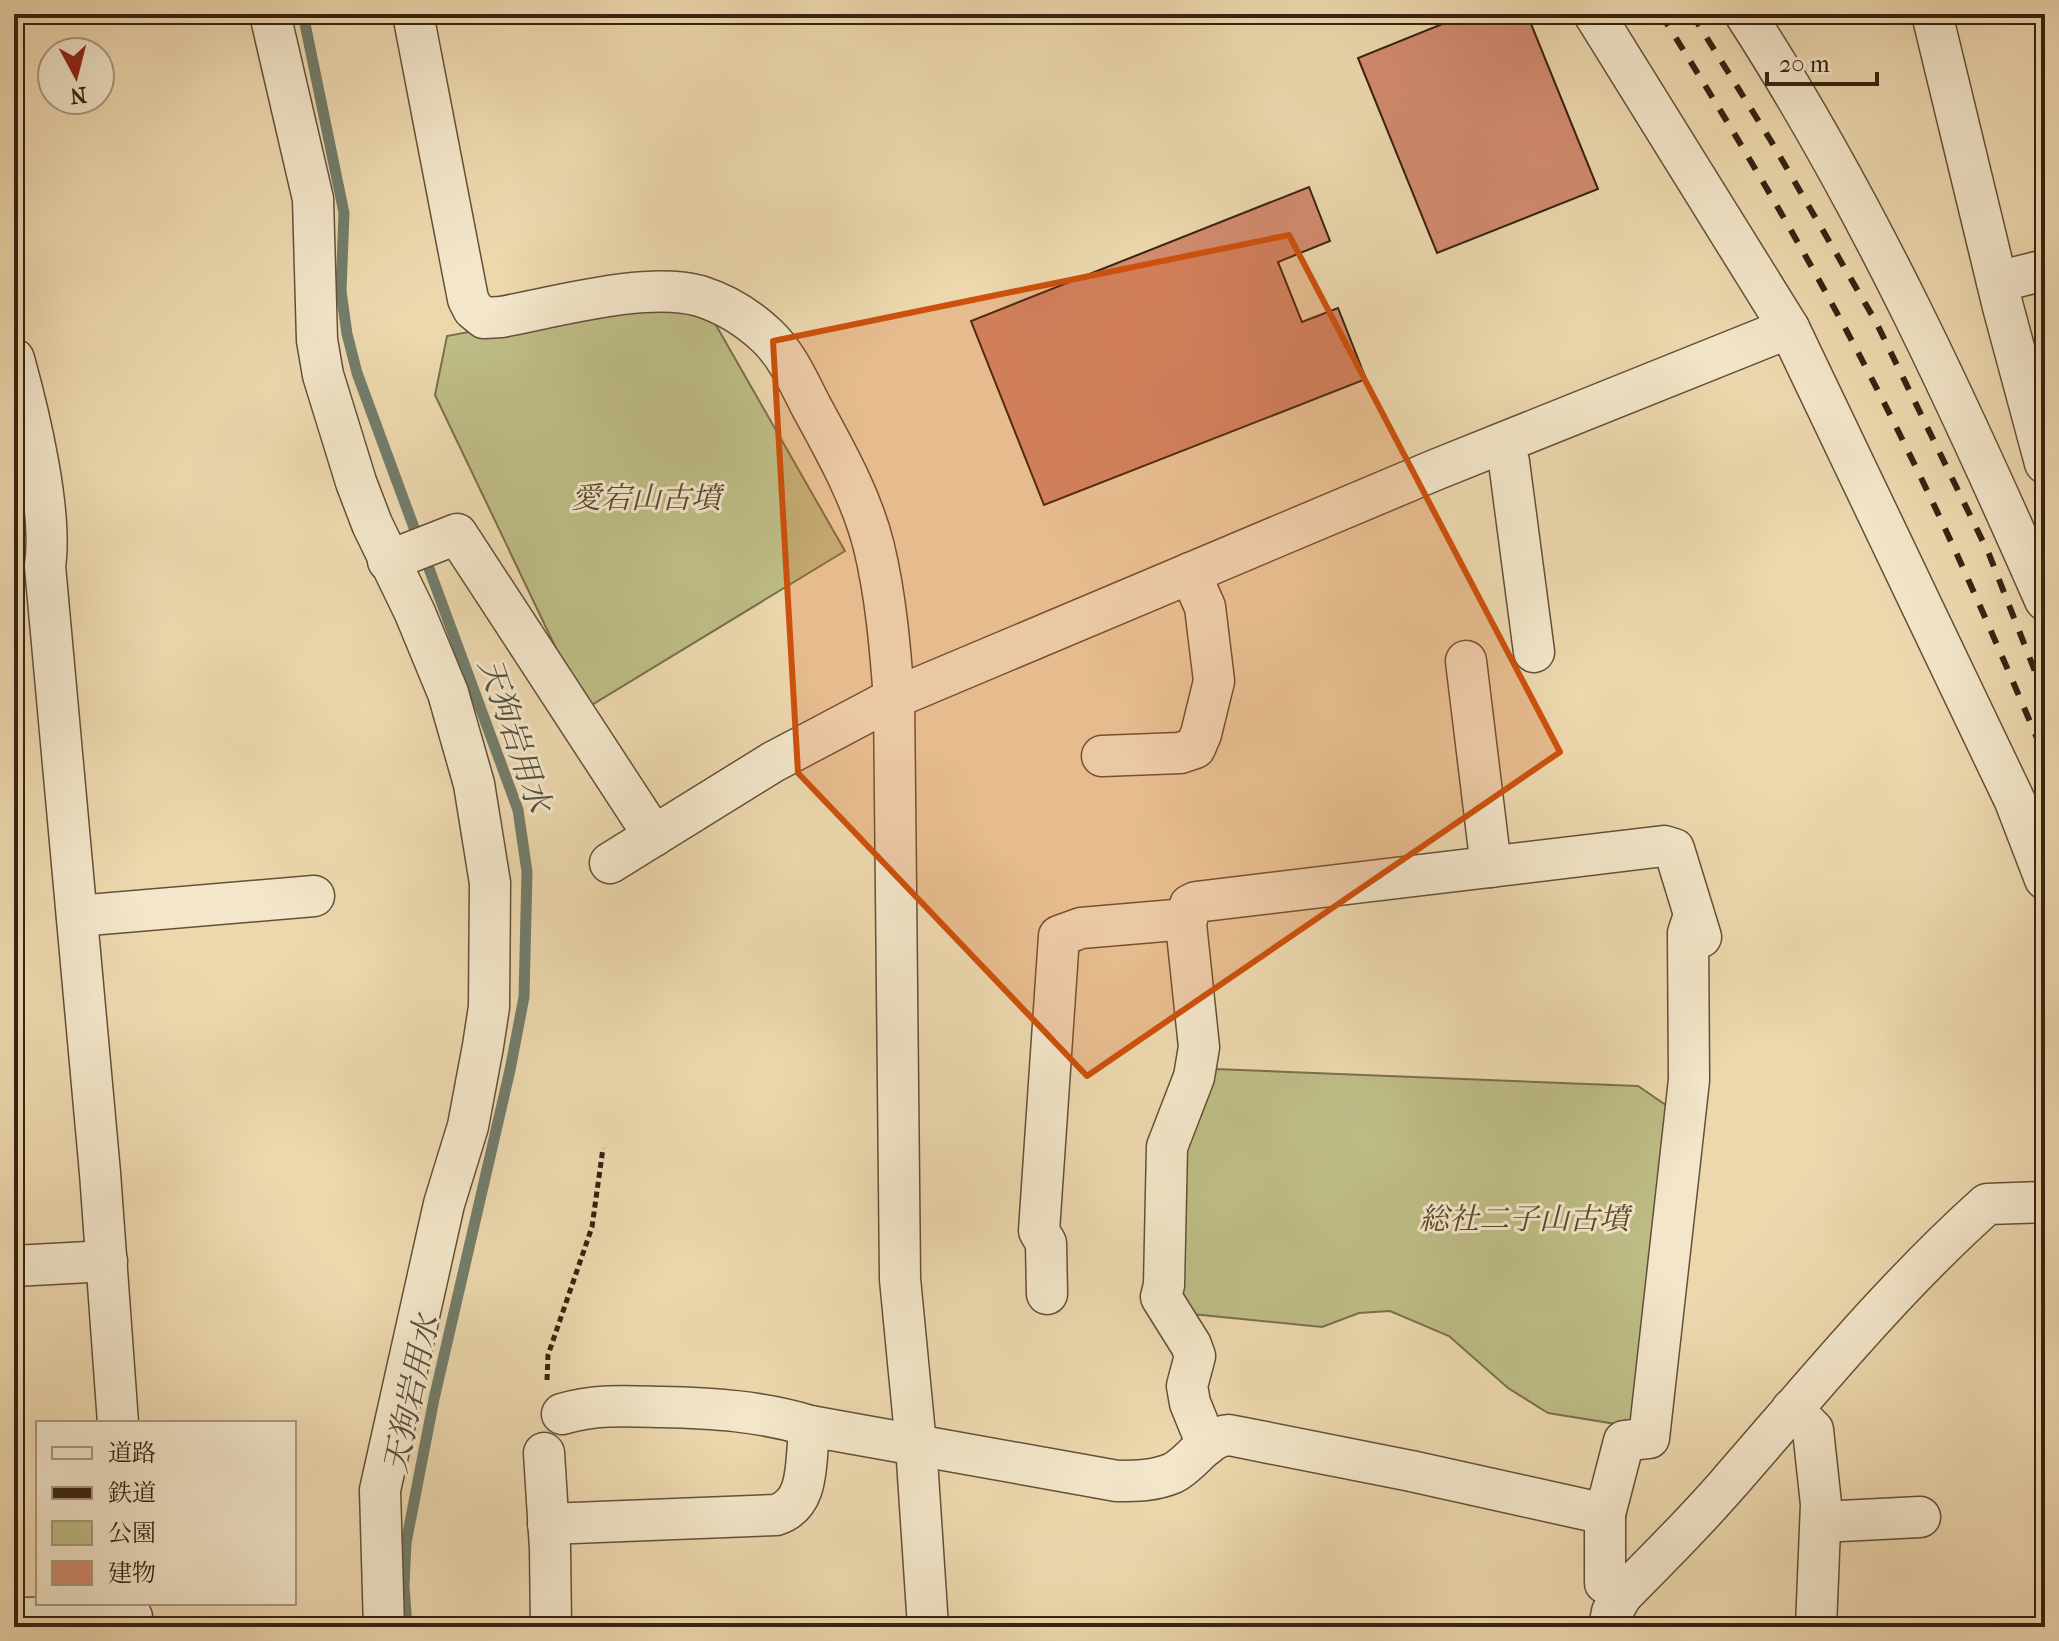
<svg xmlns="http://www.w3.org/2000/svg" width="2059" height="1641" font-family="'IM FELL French Canon','Noto Serif JP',serif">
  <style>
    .green { fill: #bebd86; stroke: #7a704c; stroke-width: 2 }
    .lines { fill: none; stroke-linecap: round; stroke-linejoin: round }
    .stream { stroke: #727d6b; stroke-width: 11 }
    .building { fill: #d28b6f; stroke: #372211; stroke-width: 2 }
    .minor-casing { stroke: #645038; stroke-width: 43 }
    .path { stroke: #372211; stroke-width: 5; stroke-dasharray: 6 4; stroke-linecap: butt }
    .minor { stroke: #f3e6ca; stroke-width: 40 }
    .rail { stroke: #372211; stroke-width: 6; stroke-dasharray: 14 14; stroke-linecap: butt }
    .marked { fill: #cd510d; fill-opacity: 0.2; stroke: #cd510d; stroke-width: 6; stroke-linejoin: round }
    .labels { text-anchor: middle; stroke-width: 6; stroke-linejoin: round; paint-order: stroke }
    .park-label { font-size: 30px; font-style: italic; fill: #59492e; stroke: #f3e6ca }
    .water-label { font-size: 32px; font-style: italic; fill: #55503e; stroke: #f3e6ca }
  </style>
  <rect width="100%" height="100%" fill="#edd8ae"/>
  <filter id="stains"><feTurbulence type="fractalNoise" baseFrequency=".0025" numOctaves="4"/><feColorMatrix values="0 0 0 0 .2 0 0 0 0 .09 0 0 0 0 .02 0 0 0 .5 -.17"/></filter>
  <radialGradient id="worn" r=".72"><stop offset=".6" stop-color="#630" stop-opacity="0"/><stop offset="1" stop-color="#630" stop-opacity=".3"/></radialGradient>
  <!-- green -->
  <g class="green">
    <polygon points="645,299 709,313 845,551 585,709 435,395 447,336"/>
    <polygon points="1215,1069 1638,1086 1673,1110 1641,1428 1548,1413 1508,1388 1449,1336 1390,1311 1359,1313 1322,1327 1182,1313 1176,1149"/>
  </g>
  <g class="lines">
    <!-- stream -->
    <polyline class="stream" points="303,14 344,213 341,291 347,334 357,373 518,810 527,872 524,997 510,1070 434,1399 406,1543 404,1586 407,1627"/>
  </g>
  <!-- building -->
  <g class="building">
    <polygon points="1467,14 1527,14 1598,189 1437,253 1358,58"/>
    <polygon points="1309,187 1330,241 1278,262 1302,322 1338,308 1366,379 1044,505 971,321"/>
    <polygon points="2045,325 2045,364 2036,327"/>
  </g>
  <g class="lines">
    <defs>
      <g id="minor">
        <polyline points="270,14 313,199 317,340 323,375 356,482 372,524 415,613 448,693 474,784 490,883 489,1007 483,1046 468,1126 444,1204 380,1490 384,1627"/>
        <path d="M413,14L468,299L473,309L484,318L501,317C556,307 647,281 700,296C725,304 748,318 767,336C788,356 799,383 812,408C836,452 862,498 874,547C886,597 890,647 894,698L900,1279L916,1445L928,1627"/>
        <polyline points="1594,14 1789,328 2015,801 2045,879"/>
        <path d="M1745,14C1864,198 1957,400 2045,600"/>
        <polyline points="1932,14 2003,307 2045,463"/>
        <polyline points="1997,282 2045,270"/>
        <path d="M14,359C29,413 53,512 45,566L100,1173L118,1423"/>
        <polyline points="1503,443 1509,462 1534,652"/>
        <polyline points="388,561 457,534 654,836"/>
        <polyline points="1466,661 1491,867"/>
        <polyline points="1102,756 1180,753 1195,748 1201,734 1214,681 1205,607 1190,573"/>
        <polyline points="610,863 773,762 894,698 1435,470 1789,328"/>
        <polyline points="77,916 314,896"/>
        <polyline points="14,1266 107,1261"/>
        <polyline points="1047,1294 1046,1243 1039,1231 1059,936 1081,928 1187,919"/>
        <polyline points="1792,1409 1813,1430 1821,1504 1816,1627"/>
        <path d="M562,1414C596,1404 627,1406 661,1407C712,1408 761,1411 810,1426"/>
        <polyline points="1207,1445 1190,1403 1187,1386 1195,1356 1191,1345 1161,1297 1164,1285 1167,1147 1194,1077 1199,1047 1186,924 1190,905 1196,902 1664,846 1674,849 1701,937"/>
        <polyline points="544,1453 550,1549 551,1627"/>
        <polyline points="1605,1514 1624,1441 1649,1438 1689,1080 1688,933 1694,915"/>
        <polyline points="1821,1522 1920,1517"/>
        <path d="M548,1524L776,1515C813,1503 804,1457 810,1426L1117,1481C1135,1481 1155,1481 1173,1473C1193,1463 1206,1436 1229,1435L1411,1471L1605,1514V1583L1622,1595"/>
        <polyline points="14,1618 132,1617"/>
        <path d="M1609,1627L1612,1612L1622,1595C1658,1559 1694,1523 1727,1485C1811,1389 1891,1290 1987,1204L2045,1202"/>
      </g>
    </defs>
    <!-- minor casing -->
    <use href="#minor" class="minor-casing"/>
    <!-- path -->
    <polyline class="path" points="547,1380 548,1355 592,1227 603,1148"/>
    <!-- minor -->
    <use href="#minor" class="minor"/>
    <!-- rail -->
    <g class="rail">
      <path d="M1661,14C1749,155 1833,297 1906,447C1956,548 2001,653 2045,757"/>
      <polyline points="1692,14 1771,141 1876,322 1989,554 2045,697"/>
    </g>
  </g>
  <!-- marked area -->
  <path class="marked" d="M1289,235L1560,752L1087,1076L798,773L773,341Z"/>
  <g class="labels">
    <!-- park labels -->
    <g class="park-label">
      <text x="646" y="508">愛宕山古墳</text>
      <text x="1524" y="1229">総社二子山古墳</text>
    </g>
    <!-- water labels -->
    <g class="water-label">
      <text transform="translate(515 735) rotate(71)" y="11">天狗岩用水</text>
      <text transform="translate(411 1394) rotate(-78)" y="11">天狗岩用水</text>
    </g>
  </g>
  <!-- margin -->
  <rect width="2059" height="1641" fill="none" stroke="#edd8ae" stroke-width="48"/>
  <rect x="16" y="16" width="2027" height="1609" fill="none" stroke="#372211" stroke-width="4"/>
  <rect x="24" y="24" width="2011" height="1593" fill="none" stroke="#372211" stroke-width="2"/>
  <!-- legend -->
  <rect x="36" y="1421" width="260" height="184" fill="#f3e6ca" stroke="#a89880" stroke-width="2"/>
  <rect x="52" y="1447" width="40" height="12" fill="#f3e6ca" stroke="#a89880" stroke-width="2"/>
  <text x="108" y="1461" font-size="24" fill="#372211">道路</text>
  <rect x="52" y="1487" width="40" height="12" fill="#372211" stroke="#a89880" stroke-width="2"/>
  <text x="108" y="1501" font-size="24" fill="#372211">鉄道</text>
  <rect x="52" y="1521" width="40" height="24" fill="#bebd86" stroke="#a89880" stroke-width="2"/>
  <text x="108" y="1541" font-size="24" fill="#372211">公園</text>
  <rect x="52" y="1561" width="40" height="24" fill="#d28b6f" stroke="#a89880" stroke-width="2"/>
  <text x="108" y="1581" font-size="24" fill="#372211">建物</text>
  <!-- north arrow -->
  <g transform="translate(76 76) rotate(173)"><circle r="38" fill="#f3e6ca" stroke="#a89880" stroke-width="2"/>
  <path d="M0-6L14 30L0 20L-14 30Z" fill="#8f2418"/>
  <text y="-12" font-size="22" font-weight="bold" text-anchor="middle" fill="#372211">N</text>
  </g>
  <!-- scale -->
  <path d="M1767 72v12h110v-12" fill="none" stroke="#372211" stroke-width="4"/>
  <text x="1779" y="72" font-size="24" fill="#372211" stroke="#f3e6ca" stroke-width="6" paint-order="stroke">20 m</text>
  <rect width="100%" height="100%" filter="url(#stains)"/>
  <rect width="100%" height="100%" fill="url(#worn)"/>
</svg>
